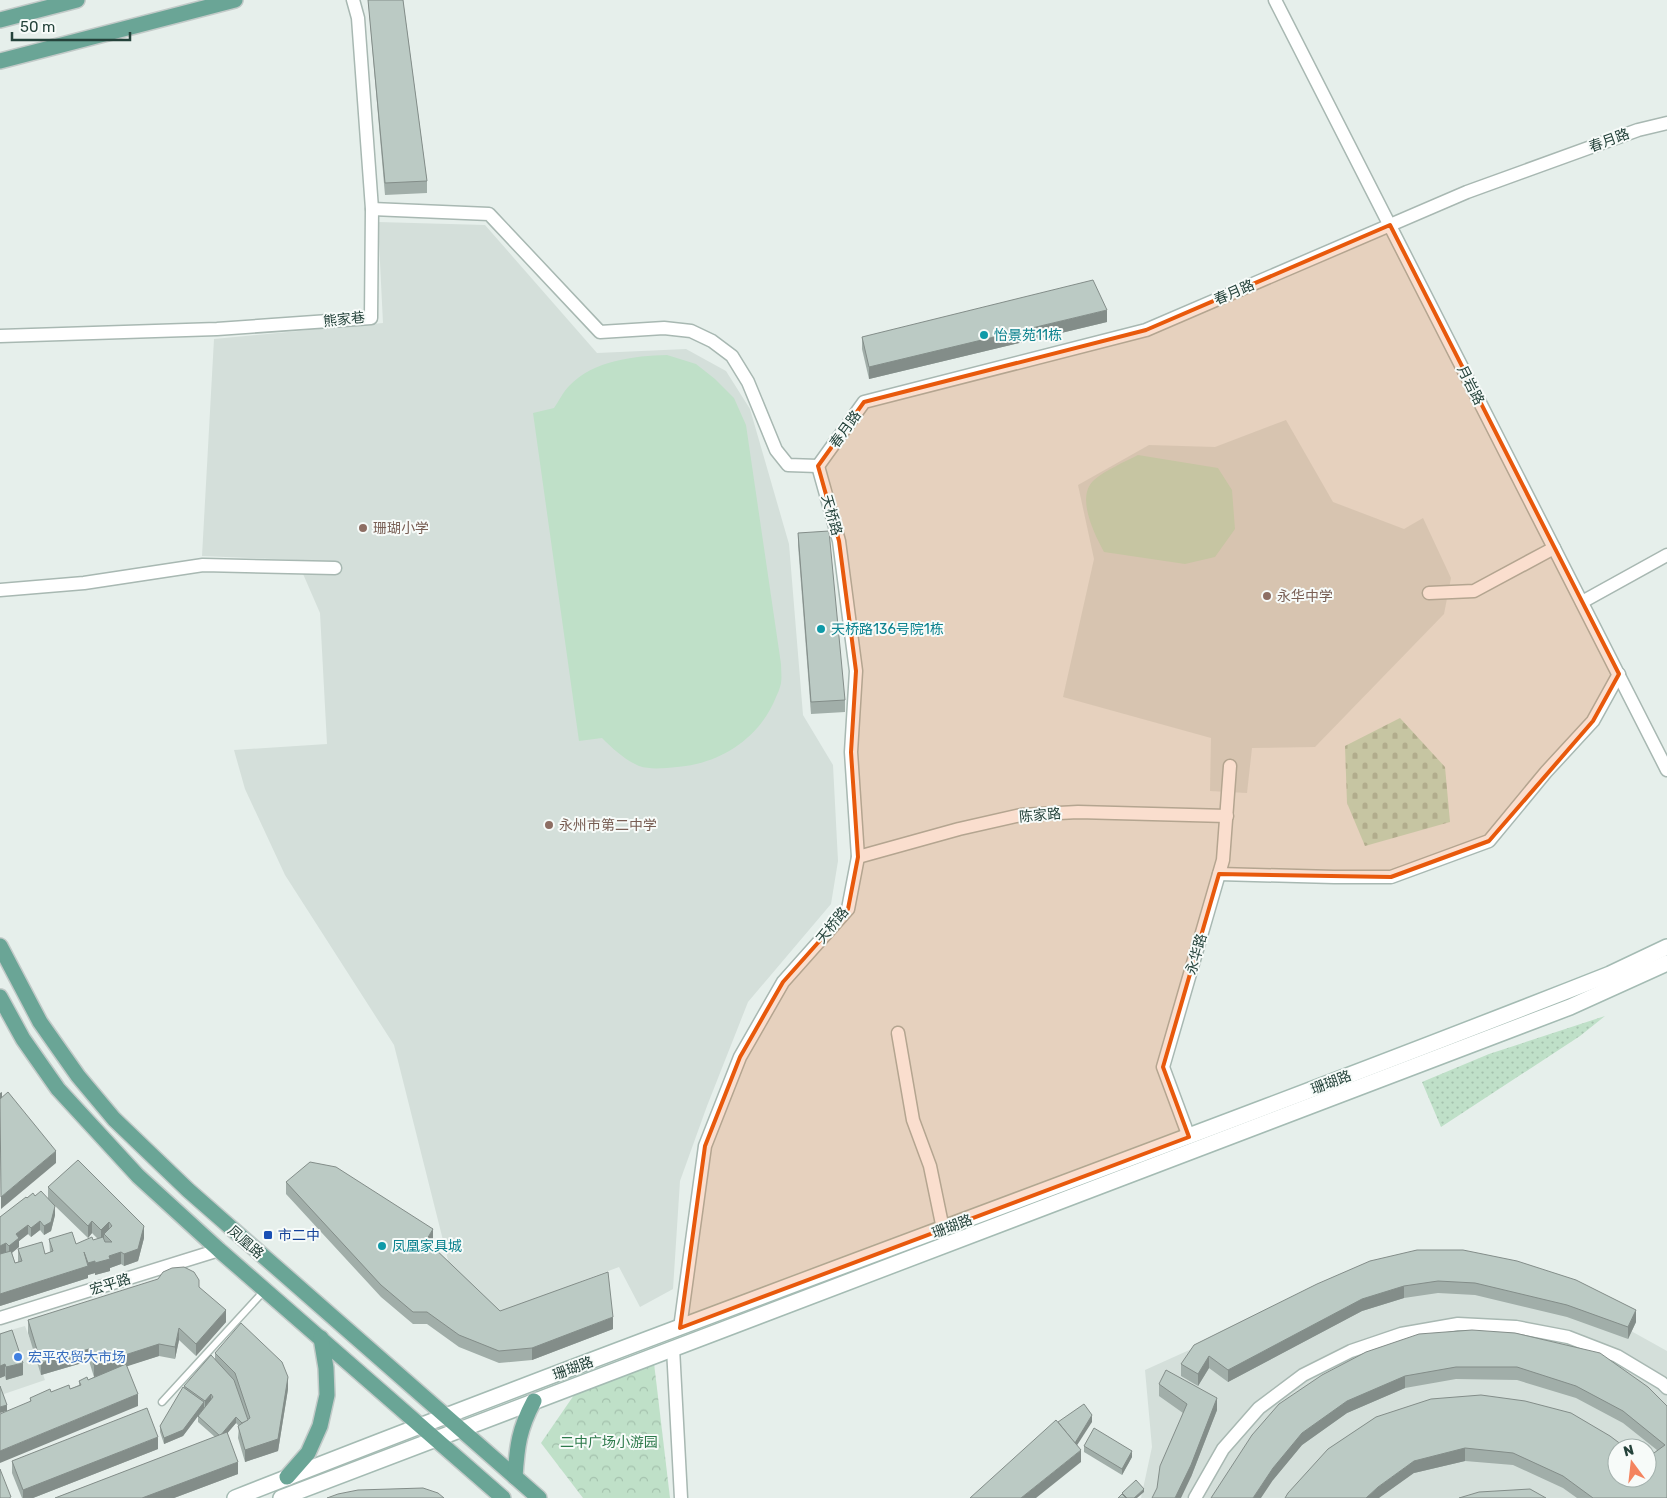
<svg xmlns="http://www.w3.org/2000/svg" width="1667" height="1498" font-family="Rubik,'Noto Sans SC',sans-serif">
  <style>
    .built { fill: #d4dfda; fill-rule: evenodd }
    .grass { fill: url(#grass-dots) }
    .cemetery { fill: url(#cemetery-stones) }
    .park { fill: url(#park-crowns) }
    .garden { fill: #bfe0c8 }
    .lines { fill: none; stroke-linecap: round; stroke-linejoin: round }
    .lane-casing { stroke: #a8b8b2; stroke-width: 9 }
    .street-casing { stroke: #a8b8b2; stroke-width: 15 }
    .secondary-casing { stroke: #a4bbb3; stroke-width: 18 }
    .primary-casing { stroke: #c2cac8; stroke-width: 18 }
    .lane { stroke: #fff; stroke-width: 6 }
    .street { stroke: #fff; stroke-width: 12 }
    .secondary { stroke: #fff; stroke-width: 15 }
    .primary { stroke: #6aa596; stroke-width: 15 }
    .wall { fill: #a1aea9; fill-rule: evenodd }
    .shaded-wall { fill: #838d89 }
    .building { fill: #bbcac4; stroke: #838d89 }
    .marked { fill: #e8590c; fill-opacity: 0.2; stroke: #e8590c; stroke-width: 4; stroke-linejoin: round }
    .culture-dot { fill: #0f9aa8; stroke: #f7fbf9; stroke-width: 2 }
    .education-dot { fill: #8d6e63; stroke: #f7fbf9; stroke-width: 2 }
    .transit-dot { fill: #1a4fb4; stroke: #f7fbf9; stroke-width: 2 }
    .shop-dot { fill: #3f7fe0; stroke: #f7fbf9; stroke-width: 2 }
    .labels { text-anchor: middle; stroke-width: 4; stroke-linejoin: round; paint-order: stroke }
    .street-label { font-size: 14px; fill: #24423a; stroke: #f7fbf9 }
    .culture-label { font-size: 14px; fill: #0d838f; stroke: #f7fbf9; text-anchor: start }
    .education-label { font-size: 14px; fill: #785e54; stroke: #f7fbf9; text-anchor: start }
    .transit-label { font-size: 14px; fill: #164399; stroke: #f7fbf9; text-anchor: start }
    .shop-label { font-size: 14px; fill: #366cbe; stroke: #f7fbf9; text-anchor: start }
    .park-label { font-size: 14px; fill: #2d7a4b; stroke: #f7fbf9 }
  </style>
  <defs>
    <pattern id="grass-dots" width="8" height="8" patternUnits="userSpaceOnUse" patternTransform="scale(1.25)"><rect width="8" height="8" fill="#bfe0c8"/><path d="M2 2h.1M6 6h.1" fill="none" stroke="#a4c1ad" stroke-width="1.8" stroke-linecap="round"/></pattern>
    <pattern id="cemetery-stones" width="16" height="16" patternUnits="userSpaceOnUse" patternTransform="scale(1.25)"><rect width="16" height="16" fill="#bfe0c8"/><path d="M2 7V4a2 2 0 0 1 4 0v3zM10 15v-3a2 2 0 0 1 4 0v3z" fill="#a4c1ad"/></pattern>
    <pattern id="park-crowns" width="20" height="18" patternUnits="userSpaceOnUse" patternTransform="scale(1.25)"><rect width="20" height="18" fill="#bfe0c8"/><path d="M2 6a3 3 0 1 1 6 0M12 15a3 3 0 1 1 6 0" fill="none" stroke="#a4c1ad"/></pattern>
  </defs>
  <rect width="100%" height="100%" fill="#e6efeb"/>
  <!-- built -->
  <g class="built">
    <polygon points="378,222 485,225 597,353 686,349 726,371 750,409 789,544 803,715 833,765 838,861 831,904 748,1002 707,1106 680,1181 673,1289 640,1307 619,1267 579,1282 508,1318 453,1280 394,1045 285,875 245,789 234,750 327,744 320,613 297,560 202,556 214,339 383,323"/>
    <polygon points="1286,420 1333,502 1404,529 1423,518 1451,578 1444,614 1315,747 1252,748 1247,793 1210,791 1211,738 1063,697 1094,559 1078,485 1149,445 1215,447"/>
    <path d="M1420,1266L1545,1283L1667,1351V1498H1141L1152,1447L1145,1370L1267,1315ZM1617,1448H1647V1478H1617Z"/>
    <polygon points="25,1326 45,1380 4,1394 7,1408 0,1410 0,1333"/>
  </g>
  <!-- grass -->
  <polygon class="grass" points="1605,1016 1580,1036 1441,1127 1422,1082 1489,1054"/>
  <!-- cemetery -->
  <polygon class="cemetery" points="1400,718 1445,767 1450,822 1365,846 1347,803 1345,746"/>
  <!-- park -->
  <polygon class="park" points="654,1363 670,1498 583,1498 541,1443 574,1395"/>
  <!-- garden -->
  <g class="garden">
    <path d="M667,355L696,364L715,379L734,398L746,425L781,664C781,670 782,677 781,683C780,688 778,693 776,697C760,738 720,764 677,767C665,768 651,770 639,766C625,760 613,749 602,738L579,741L533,413L554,408C559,401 563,392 569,386C594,360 634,356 667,355Z"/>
    <path d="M1138,455L1218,468L1232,490L1235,529L1215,557L1185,564L1104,552C1095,535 1075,497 1094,480C1106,470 1124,462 1138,455Z"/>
  </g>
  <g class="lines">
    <defs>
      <polyline id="lane" points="162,1402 264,1291"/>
      <g id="street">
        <polyline points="1275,0 1667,770"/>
        <polyline points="372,209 489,214 600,332 664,328 691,331 712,341 732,356 748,382 776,450 788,465 818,466"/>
        <polyline points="0,336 217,329 371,318 372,209 358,18 353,0"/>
        <polyline points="818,466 864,402 1146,330 1467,192 1638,130 1667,123"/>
        <polyline points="0,590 84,583 203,565 335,568"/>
        <polyline points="1429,593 1474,591 1554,548"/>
        <polyline points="1582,602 1667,555"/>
        <polyline points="858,857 959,829 1021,815 1078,812 1227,816"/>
        <polyline points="1219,874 1334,877 1391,877 1489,841 1546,772 1593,721 1619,674"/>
        <polyline points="898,1033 913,1120 930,1166 943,1229"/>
        <polyline points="1189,1137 1163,1067 1223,860 1230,766"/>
        <polyline points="0,1318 219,1250"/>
        <polyline points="680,1328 705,1146 740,1057 783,982 848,909 858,857 851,752 856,671 839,541 818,466"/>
        <polyline points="673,1348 681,1498"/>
        <polyline points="1195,1498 1223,1449 1259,1408 1303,1375 1351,1351 1401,1334 1458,1324 1516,1327 1568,1337 1617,1356 1662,1383 1667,1388"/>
      </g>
      <g id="secondary">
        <path d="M235,1498C691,1318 1154,1154 1610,974L1667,947"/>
        <polyline points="281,1498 1570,1007 1667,963"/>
      </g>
      <g id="primary">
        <polyline points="0,20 77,0"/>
        <polyline points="0,61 235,0"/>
        <polyline points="0,946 40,1022 78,1076 114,1119 188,1190 539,1498"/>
        <polyline points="0,997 23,1039 58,1089 138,1176 219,1250 503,1498"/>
        <polyline points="287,1477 308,1453 320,1426 327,1395 326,1368 321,1338"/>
        <path d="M515,1477C517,1446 519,1429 534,1401"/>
      </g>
    </defs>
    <!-- lane casing -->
    <use href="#lane" class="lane-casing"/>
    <!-- street casing -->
    <use href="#street" class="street-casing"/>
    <!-- secondary casing -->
    <use href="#secondary" class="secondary-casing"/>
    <!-- primary casing -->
    <use href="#primary" class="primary-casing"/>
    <!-- lane -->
    <use href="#lane" class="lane"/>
    <!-- street -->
    <use href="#street" class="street"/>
    <!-- secondary -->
    <use href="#secondary" class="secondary"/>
    <!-- primary -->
    <use href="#primary" class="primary"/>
  </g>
  <!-- wall -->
  <g class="wall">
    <polygon points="368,0 403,0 427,181 427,193 385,195"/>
    <polygon points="1107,322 869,379 862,349 862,337"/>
    <polygon points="798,533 845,700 845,712 811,714 798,545"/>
    <polygon points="286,1182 433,1241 431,1245 500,1311 613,1329 532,1360 499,1363 459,1347 427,1324 413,1324 381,1297 286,1194"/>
    <path d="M48,1187L144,1238L138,1261L124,1266L121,1264L110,1268V1271L95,1275V1273L88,1275V1274V1278L0,1306V1217L27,1198L35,1196L48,1199ZM53,1204L88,1238L92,1233L98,1239L76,1244L49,1239L50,1252L45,1254L18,1249V1262L15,1263L12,1253L19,1247V1241L28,1234L31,1237L40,1230L44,1235L51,1231L55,1215Z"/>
    <polygon points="1417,1250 1636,1322 1628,1339 1567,1317 1475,1295 1438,1293 1404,1298 1362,1311 1228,1382 1209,1368 1198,1386 1181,1376 1181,1364"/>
    <polygon points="199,1287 226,1322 196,1356 179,1340 175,1359 159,1356 126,1366 138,1406 30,1402 30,1398 51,1392 70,1389 79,1385 79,1381 88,1380 94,1377 89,1361 41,1375 28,1333 28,1320"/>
    <polygon points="0,1334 23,1375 6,1380 5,1376 0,1378"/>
    <polygon points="1419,1334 1667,1406 1667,1498 1577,1498 1563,1488 1513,1465 1465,1461 1414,1473 1376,1417 1647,1478 1657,1450 1623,1423 1576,1398 1517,1380 1456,1379 1405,1388 1347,1413 1302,1445 1273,1480 1211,1498"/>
    <polygon points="215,1353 288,1389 278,1451 245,1462 238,1438 239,1426 236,1423 227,1433 238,1474 174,1498 55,1498 215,1437 198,1422 198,1416 183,1436 164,1444 160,1432 160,1426 184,1388 184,1386 215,1359"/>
    <polygon points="1159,1384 1217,1410 1191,1477 1157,1488 1183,1413 1159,1396"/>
    <polygon points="1084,1446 1132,1457 1122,1475 1084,1452"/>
    <polygon points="158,1449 33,1498 22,1498 12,1473 12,1461"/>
  </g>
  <!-- shaded-wall -->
  <g class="shaded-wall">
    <polygon points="1107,310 1107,322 869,379 869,367"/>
    <polygon points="2,1092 2,1101 0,1102 0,1093"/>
    <polygon points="56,1151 56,1163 1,1209 1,1197"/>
    <polygon points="55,1206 55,1215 51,1231 44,1235 44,1226"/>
    <polygon points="40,1221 40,1230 31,1237 31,1228"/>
    <polygon points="92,1221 92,1233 88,1238 88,1226"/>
    <polygon points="109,1222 109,1234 104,1234 104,1239 101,1242 101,1230"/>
    <polygon points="28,1225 28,1234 19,1241 19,1247 9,1255 9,1246 16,1234"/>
    <polygon points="144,1226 144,1238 138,1261 124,1266 124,1254"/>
    <polygon points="433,1229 433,1241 427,1251 427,1239"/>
    <polygon points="6,1243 6,1252 0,1255 0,1246"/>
    <polygon points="121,1252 121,1264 110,1268 110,1271 95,1275 95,1263 109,1256"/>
    <polygon points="95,1261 95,1273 88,1275 88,1263"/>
    <polygon points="88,1266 88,1278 0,1306 0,1294"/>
    <polygon points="1404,1286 1404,1298 1362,1311 1228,1382 1228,1370 1362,1299"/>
    <polygon points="226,1310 226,1322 196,1356 196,1344"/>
    <polygon points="1636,1310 1636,1322 1628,1339 1628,1327"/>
    <polygon points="613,1317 613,1329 532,1360 532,1348"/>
    <polygon points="179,1328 179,1340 175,1359 175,1347"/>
    <polygon points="159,1344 159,1356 94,1377 94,1365"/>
    <polygon points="89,1349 89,1361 41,1375 41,1363"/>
    <polygon points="1209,1356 1209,1368 1198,1386 1198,1374"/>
    <polygon points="23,1363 23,1375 6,1380 6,1367"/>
    <polygon points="5,1364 5,1376 0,1378 0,1366"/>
    <polygon points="1405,1376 1405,1388 1347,1413 1302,1445 1273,1480 1261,1498 1253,1498 1273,1468 1302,1433 1347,1401"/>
    <polygon points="288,1377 288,1389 278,1451 245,1462 245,1450"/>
    <polygon points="138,1394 138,1406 0,1463 0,1451"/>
    <polygon points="211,1394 211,1400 205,1407 205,1401"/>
    <polygon points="1217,1398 1217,1410 1191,1477 1181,1498 1175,1498"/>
    <polygon points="204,1402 204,1408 183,1436 164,1444 164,1438"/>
    <polygon points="7,1405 7,1411 0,1413 0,1407"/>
    <polygon points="1092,1415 1092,1422 1074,1450 1074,1444"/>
    <polygon points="236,1417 236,1423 220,1442 220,1436"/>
    <polygon points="158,1437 158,1449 33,1498 23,1498 23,1490"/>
    <polygon points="1465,1448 1465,1461 1414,1473 1379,1498 1366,1498 1378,1487 1414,1461"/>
    <polygon points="1081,1450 1081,1462 1036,1498 1021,1498"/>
    <polygon points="1132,1451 1132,1457 1122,1475 1122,1469"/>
    <polygon points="238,1462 238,1474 174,1498 142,1498"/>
    <polygon points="1144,1489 1144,1492 1137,1498 1134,1498"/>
  </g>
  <!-- building -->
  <g class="building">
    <polygon points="368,0 403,0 427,181 385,183"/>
    <polygon points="1093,280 1107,310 869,367 862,337"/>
    <polygon points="829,531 845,700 811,702 798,533"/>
    <polygon points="8,1092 56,1151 1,1197 0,1099"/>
    <polygon points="78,1160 144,1226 138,1249 124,1254 121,1252 109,1256 110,1259 95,1263 95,1261 88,1263 84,1252 88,1266 0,1294 0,1254 11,1251 15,1263 22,1261 18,1249 42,1242 45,1254 53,1251 49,1239 72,1232 76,1244 92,1237 93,1240 103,1237 105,1242 112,1242 104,1234 112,1226 109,1222 101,1230 92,1221 88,1226 48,1187"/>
    <polygon points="310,1162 336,1167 433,1229 427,1239 430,1244 500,1311 608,1272 613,1317 532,1348 499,1351 459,1335 427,1312 413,1312 381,1285 286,1182"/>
    <polygon points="41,1191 55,1206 51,1222 44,1226 40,1221 31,1228 28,1225 16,1234 19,1238 9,1246 6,1243 0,1246 0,1217 26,1197 27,1198 33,1193 35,1196"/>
    <polygon points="1417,1250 1463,1250 1517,1261 1576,1280 1636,1310 1628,1327 1567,1305 1475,1283 1438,1281 1404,1286 1362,1299 1228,1370 1209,1356 1198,1374 1181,1364 1194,1345 1317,1284 1370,1261"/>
    <polygon points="184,1267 194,1272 199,1280 199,1287 226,1310 196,1344 179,1328 175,1347 159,1344 94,1365 89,1349 41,1363 28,1320 158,1279 163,1272 172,1268"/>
    <polygon points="241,1323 282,1362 288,1377 278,1439 245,1450 238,1426 250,1418 235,1373 215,1353"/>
    <polygon points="12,1330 23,1363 6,1367 5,1364 0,1366 0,1334"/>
    <polygon points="1472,1330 1515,1333 1600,1353 1648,1387 1667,1406 1667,1498 1593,1498 1563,1476 1513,1453 1465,1448 1414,1461 1378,1487 1366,1498 1285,1498 1288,1493 1328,1449 1376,1417 1431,1399 1481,1395 1525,1401 1571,1413 1610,1436 1626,1448 1617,1448 1617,1478 1647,1478 1647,1458 1665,1445 1623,1411 1576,1386 1517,1367 1456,1367 1405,1376 1347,1401 1302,1433 1273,1468 1253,1498 1211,1498 1252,1435 1279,1404 1322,1375 1366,1352 1419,1334"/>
    <polygon points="211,1355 234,1380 248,1420 242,1423 236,1417 220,1436 198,1416 213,1397 211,1394 205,1401 184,1386"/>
    <polygon points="126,1364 138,1394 0,1451 0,1414 31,1401 30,1398 50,1389 51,1392 69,1385 70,1389 81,1385 79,1381 87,1377 88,1380"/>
    <polygon points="1166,1370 1217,1398 1191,1465 1175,1498 1152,1498 1157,1488 1160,1466 1187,1404 1159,1384"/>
    <polygon points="0,1386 7,1405 0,1407"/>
    <polygon points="183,1387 204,1402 183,1430 164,1438 160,1426"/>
    <polygon points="1084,1404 1092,1415 1075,1443 1058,1422"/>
    <polygon points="147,1408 158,1437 23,1490 12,1461"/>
    <polygon points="1056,1420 1081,1450 1021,1498 970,1498"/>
    <polygon points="1094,1428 1132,1451 1122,1469 1084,1446"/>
    <polygon points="227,1432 238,1462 142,1498 55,1498"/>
    <polygon points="0,1469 11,1497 9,1498 0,1498"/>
    <polygon points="1136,1480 1144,1489 1134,1498 1127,1498 1122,1493"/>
    <polygon points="423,1488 438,1493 444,1498 327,1498 338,1494 358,1490"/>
    <polygon points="1530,1489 1546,1498 1459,1498 1479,1492"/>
    <polygon points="1122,1494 1126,1498 1118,1498"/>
  </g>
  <!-- marked area -->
  <path class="marked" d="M1390,225L1619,674L1593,721L1489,841L1391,877L1219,874L1163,1067L1189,1137L680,1328L705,1146L740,1057L783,982L848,909L858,857L851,752L856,671L839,541L818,466L864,402L1146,330Z"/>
  <!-- markers -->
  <g class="culture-dot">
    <circle cx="984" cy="335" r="5"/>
    <circle cx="821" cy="629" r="5"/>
    <circle cx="382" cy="1246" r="5"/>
  </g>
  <g class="education-dot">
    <circle cx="363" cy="528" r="5"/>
    <circle cx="1267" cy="596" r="5"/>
    <circle cx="549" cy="825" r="5"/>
  </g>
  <rect class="transit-dot" x="263" y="1230" width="10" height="10" rx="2.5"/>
  <circle class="shop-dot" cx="18" cy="1357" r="5"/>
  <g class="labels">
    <!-- street labels -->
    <g class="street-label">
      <text transform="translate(1609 140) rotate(-20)" y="5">春月路</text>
      <text transform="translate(1234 292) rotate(-23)" y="5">春月路</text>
      <text transform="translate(344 319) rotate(-6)" y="5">熊家巷</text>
      <text transform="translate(1471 385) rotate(63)" y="5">月岩路</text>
      <text transform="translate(845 429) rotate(-54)" y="5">春月路</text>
      <text transform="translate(832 515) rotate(74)" y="5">天桥路</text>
      <text transform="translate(1040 815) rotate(-5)" y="5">陈家路</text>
      <text transform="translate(832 925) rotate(-51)" y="5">天桥路</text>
      <text transform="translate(1196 954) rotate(-74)" y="5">永华路</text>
      <text transform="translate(1331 1082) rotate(-21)" y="5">珊瑚路</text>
      <text transform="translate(952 1226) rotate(-21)" y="5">珊瑚路</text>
      <text transform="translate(246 1242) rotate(41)" y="5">凤凰路</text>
      <text transform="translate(110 1284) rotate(-17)" y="5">宏平路</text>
      <text transform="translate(573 1368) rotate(-20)" y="5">珊瑚路</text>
    </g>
    <!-- culture labels -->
    <g class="culture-label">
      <text x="994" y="340">怡景苑11栋</text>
      <text x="831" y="634">天桥路136号院1栋</text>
      <text x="392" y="1251">凤凰家具城</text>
    </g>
    <!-- education labels -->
    <g class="education-label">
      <text x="373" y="533">珊瑚小学</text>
      <text x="1277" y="601">永华中学</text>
      <text x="559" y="830">永州市第二中学</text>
    </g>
    <!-- transit labels -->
    <g class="transit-label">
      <text x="278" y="1240">市二中</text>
    </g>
    <!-- shop labels -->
    <g class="shop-label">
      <text x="28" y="1362">宏平农贸大市场</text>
    </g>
    <!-- park labels -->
    <g class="park-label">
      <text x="609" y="1447">二中广场小游园</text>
    </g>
  </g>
  <!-- north arrow -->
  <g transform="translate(1632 1463) rotate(345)"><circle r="24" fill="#f7fbf9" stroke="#a3b1ad"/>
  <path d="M0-4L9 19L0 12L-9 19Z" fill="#f4845f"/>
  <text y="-8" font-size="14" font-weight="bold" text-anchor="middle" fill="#24423a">N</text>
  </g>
  <!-- scale -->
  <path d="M12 32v8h118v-8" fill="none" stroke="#24423a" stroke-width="2.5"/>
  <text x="20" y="32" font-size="15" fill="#24423a" stroke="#f7fbf9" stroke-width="4" paint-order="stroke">50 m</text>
</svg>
